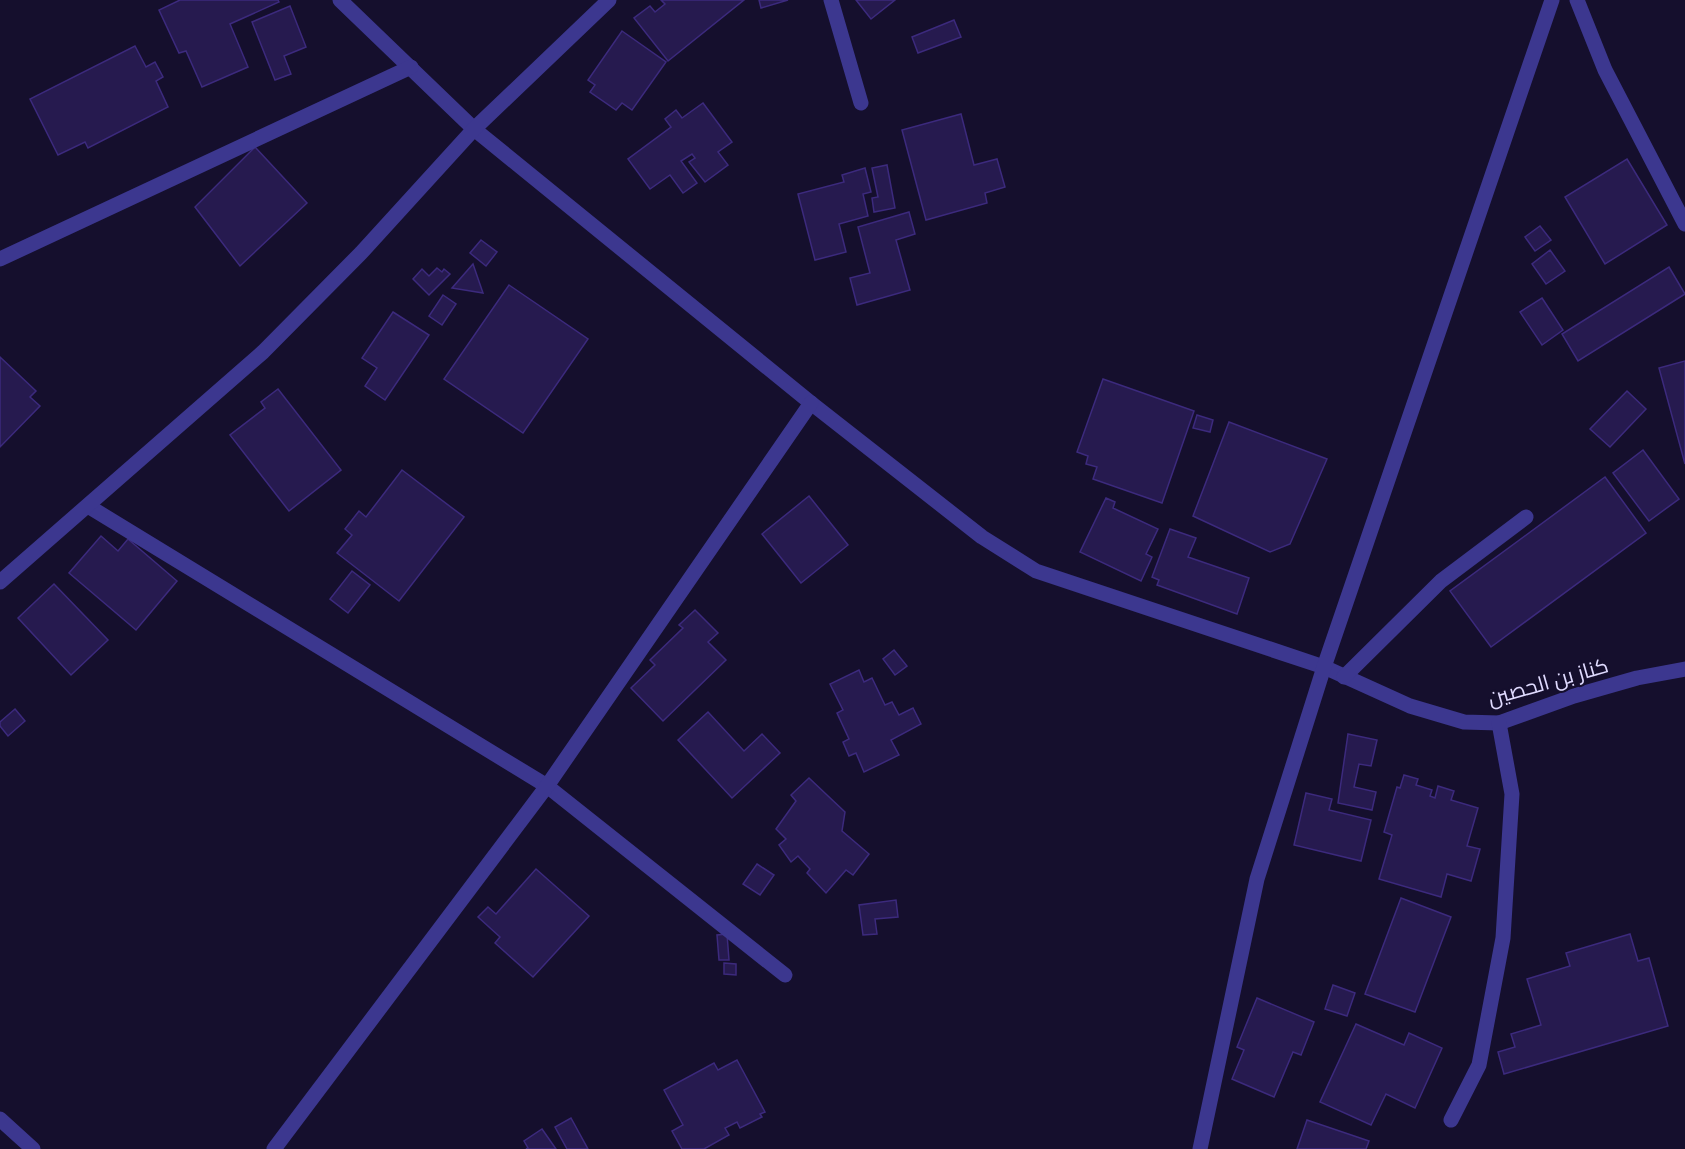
<svg xmlns="http://www.w3.org/2000/svg" width="1685" height="1149" font-family="'IBM Plex Sans',Cairo,sans-serif">
  <style>
    .building { fill: #261a4f; stroke: #3c2a7d; stroke-width: 1.5 }
    .lines { fill: none; stroke-linecap: round; stroke-linejoin: round }
    .minor { stroke: #3c378f; stroke-width: 15 }
    .labels { text-anchor: middle; stroke-width: 4.5; stroke-linejoin: round; paint-order: stroke }
    .street-label { font-size: 21px; fill: #e0dbff; stroke: #150f2d }
  </style>
  <rect width="100%" height="100%" fill="#150f2d"/>
  <!-- building -->
  <g class="building">
    <polygon points="180,0 278,0 279,2 230,24 248,67 202,87 186,51 179,53 159,10"/>
    <polygon points="661,0 744,0 668,61 634,18 650,6 655,12 665,4"/>
    <polygon points="759,0 788,0 761,8"/>
    <polygon points="856,0 895,0 871,19"/>
    <polygon points="290,6 306,47 284,56 291,74 275,80 252,22"/>
    <polygon points="954,20 961,37 918,53 912,37"/>
    <polygon points="622,31 666,62 632,110 622,103 616,110 590,92 595,85 588,80"/>
    <polygon points="135,46 146,67 155,62 163,77 156,81 168,107 88,148 85,142 58,155 30,99"/>
    <polygon points="703,103 732,142 718,152 728,165 705,182 689,162 695,158 692,154 681,161 697,183 683,193 670,175 650,189 628,159 671,127 665,119 676,110 682,118"/>
    <polygon points="961,114 974,165 997,159 1005,187 985,193 987,203 926,220 902,130"/>
    <polygon points="255,147 307,203 240,266 195,207"/>
    <polygon points="1627,159 1667,225 1605,264 1565,197"/>
    <polygon points="887,165 895,208 874,212 872,198 878,197 872,168"/>
    <polygon points="865,168 871,192 863,194 868,216 839,224 846,252 815,260 798,194 844,182 842,175"/>
    <polygon points="909,212 915,234 896,240 910,290 857,305 850,278 870,273 858,227"/>
    <polygon points="1540,226 1551,240 1535,251 1525,237"/>
    <polygon points="481,240 497,252 486,266 470,253"/>
    <polygon points="1550,250 1565,271 1546,284 1532,264"/>
    <polygon points="473,264 483,293 452,288"/>
    <polygon points="1669,267 1685,294 1578,361 1562,334"/>
    <polygon points="437,268 442,272 444,269 450,274 429,295 413,279 422,269 429,276"/>
    <polygon points="509,285 588,339 523,433 444,379"/>
    <polygon points="443,295 456,304 442,325 429,316"/>
    <polygon points="1542,298 1563,330 1542,345 1520,312"/>
    <polygon points="393,312 429,335 385,400 365,386 377,368 362,358"/>
    <polygon points="0,357 36,391 30,397 40,406 0,447"/>
    <polygon points="1685,361 1685,464 1659,368"/>
    <polygon points="1103,379 1194,411 1162,503 1093,479 1097,467 1086,464 1088,456 1077,452"/>
    <polygon points="278,389 341,470 289,511 230,435 265,408 261,402"/>
    <polygon points="1627,391 1646,409 1610,447 1590,429"/>
    <polygon points="1197,415 1213,420 1210,432 1193,428"/>
    <polygon points="1229,422 1327,459 1290,544 1270,552 1193,516"/>
    <polygon points="1643,450 1679,499 1649,521 1613,473"/>
    <polygon points="402,470 464,517 399,601 337,553 352,535 345,529 359,511 366,517"/>
    <polygon points="1605,477 1646,533 1491,647 1450,591"/>
    <polygon points="809,496 848,545 801,583 762,534"/>
    <polygon points="1106,498 1115,502 1113,508 1158,529 1146,554 1152,557 1141,581 1080,552"/>
    <polygon points="1170,529 1196,538 1188,557 1249,578 1237,614 1157,585 1159,580 1152,577"/>
    <polygon points="101,536 118,551 128,539 177,581 136,630 69,573"/>
    <polygon points="352,571 370,585 348,613 330,599"/>
    <polygon points="54,584 108,640 71,675 18,618"/>
    <polygon points="695,610 718,633 708,642 726,660 663,721 631,688 655,665 650,660 683,628 679,625"/>
    <polygon points="894,650 907,666 895,675 883,659"/>
    <polygon points="859,670 864,682 872,678 885,705 892,702 899,715 913,708 921,724 891,740 899,755 864,772 856,753 849,756 843,742 849,739 837,713 843,710 830,684"/>
    <polygon points="15,709 25,721 8,736 0,726 0,722"/>
    <polygon points="708,712 744,751 762,734 780,753 732,798 678,740"/>
    <polygon points="1348,734 1377,740 1371,766 1359,764 1354,787 1376,792 1372,810 1338,803"/>
    <polygon points="1404,775 1418,779 1416,785 1432,790 1430,796 1435,798 1438,786 1454,791 1451,800 1478,808 1467,846 1480,849 1471,881 1447,874 1441,897 1379,879 1392,835 1384,832 1397,787 1400,788"/>
    <polygon points="809,778 845,812 842,831 869,854 853,875 846,870 826,893 807,873 810,869 798,856 791,862 779,845 786,839 776,829 796,801 791,795"/>
    <polygon points="1306,793 1332,799 1329,810 1371,820 1361,861 1294,845"/>
    <polygon points="757,864 774,875 760,895 743,884"/>
    <polygon points="536,869 589,916 533,977 495,943 500,937 478,917 488,907 496,914"/>
    <polygon points="1401,898 1451,917 1415,1012 1365,994"/>
    <polygon points="896,900 898,917 875,919 877,934 863,935 859,905"/>
    <polygon points="727,934 729,960 719,960 717,935"/>
    <polygon points="1630,934 1638,961 1649,958 1668,1026 1504,1074 1498,1052 1515,1047 1511,1034 1541,1025 1527,979 1570,966 1566,953"/>
    <polygon points="724,963 736,964 736,975 724,974"/>
    <polygon points="1333,985 1355,993 1347,1016 1325,1009"/>
    <polygon points="1257,998 1314,1022 1301,1055 1293,1052 1274,1097 1232,1079 1244,1050 1237,1047"/>
    <polygon points="1356,1024 1404,1045 1409,1033 1442,1048 1415,1108 1386,1094 1371,1125 1320,1102"/>
    <polygon points="737,1060 765,1112 760,1114 762,1117 740,1128 737,1122 725,1128 729,1135 704,1149 682,1149 672,1131 683,1125 664,1090 714,1063 718,1070"/>
    <polygon points="571,1118 588,1149 567,1149 555,1127"/>
    <polygon points="1307,1120 1369,1141 1366,1149 1297,1149"/>
    <polygon points="542,1129 556,1149 526,1149 528,1148 524,1141"/>
  </g>
  <g class="lines">
    <!-- minor -->
    <g class="minor">
      <polyline points="340,0 474,129 811,403 982,537 1036,571 1324,667 1410,706 1464,722 1499,723 1574,696 1637,678 1685,669"/>
      <polyline points="831,0 861,103"/>
      <polyline points="1577,0 1605,70 1685,224"/>
      <polyline points="0,259 411,67"/>
      <polyline points="88,506 547,786 785,975"/>
      <polyline points="0,582 263,352 361,253 474,129 609,0"/>
      <polyline points="1344,677 1441,581 1526,517"/>
      <polyline points="0,1119 33,1149"/>
      <polyline points="1451,1120 1479,1065 1503,938 1512,794 1499,723"/>
      <polyline points="274,1149 547,786 811,403"/>
      <polyline points="1200,1149 1257,879 1324,667 1552,0"/>
    </g>
  </g>
  <g class="labels">
    <!-- street labels -->
    <g class="street-label">
      <text transform="translate(1548 682) rotate(-16)" y="7">كناز بن الحصين</text>
    </g>
  </g>
</svg>
